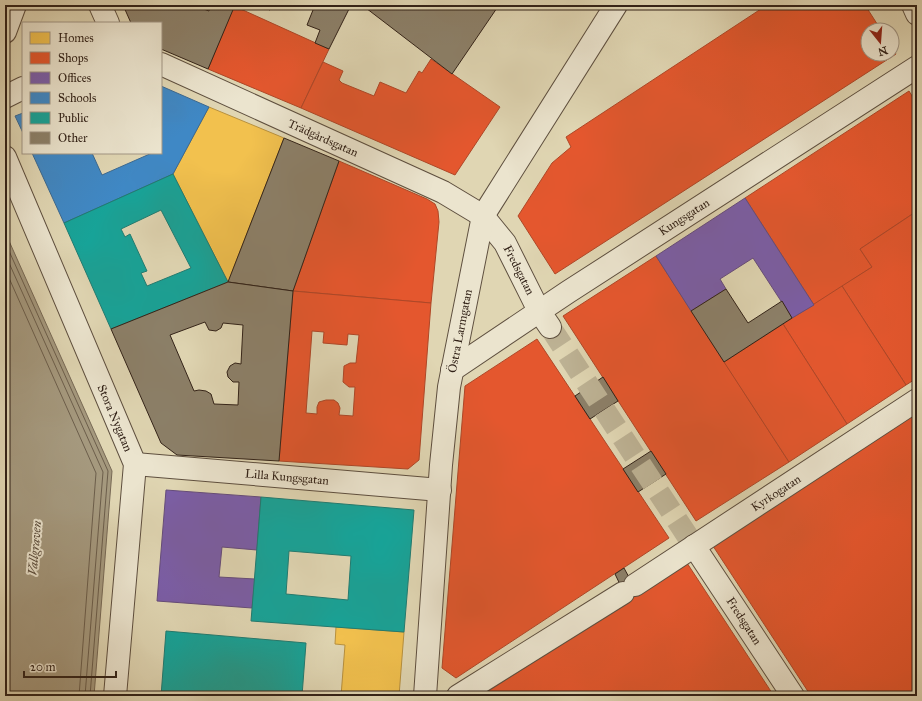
<svg xmlns="http://www.w3.org/2000/svg" width="922" height="701" font-family="'IM FELL Great Primer',serif">
  <style>
    .water { fill: #a5997e; stroke: #776955 }
    .homes { fill: #f2c14e; stroke: #b8913e }
    .shops { fill: #e4572e; stroke: #af4727; fill-rule: evenodd }
    .offices { fill: #7b5ea7; stroke: #654c7c }
    .schools { fill: #3f88c5; stroke: #3b6991 }
    .public { fill: #17a398; stroke: #1f7c72; fill-rule: evenodd }
    .lines { fill: none; stroke-linecap: round; stroke-linejoin: round }
    .shore { stroke: #6c5e4b; stroke-width: 1 }
    .building { fill: #8c8069; stroke: #322218; fill-rule: evenodd }
    .street-tunnel { stroke: #bdb294; stroke-width: 22; stroke-dasharray: 22 11; stroke-linecap: butt }
    .street-casing { stroke: #5e4f3f; stroke-width: 24 }
    .street { stroke: #ebe4ce; stroke-width: 22 }
    .labels { text-anchor: middle; stroke-width: 4; stroke-linejoin: round; paint-order: stroke }
    .street-label { font-size: 12px; fill: #322218; stroke: #ebe4ce }
    .water-label { font-size: 13px; font-style: italic; fill: #5a4c3c; stroke: #ebe4ce }
  </style>
  <rect width="100%" height="100%" fill="#e0d6b3"/>
  <filter id="stains"><feTurbulence type="fractalNoise" baseFrequency=".005" numOctaves="4"/><feColorMatrix values="0 0 0 0 .2 0 0 0 0 .09 0 0 0 0 .02 0 0 0 .5 -.17"/></filter>
  <radialGradient id="worn" r=".72"><stop offset=".6" stop-color="#630" stop-opacity="0"/><stop offset="1" stop-color="#630" stop-opacity=".3"/></radialGradient>
  <!-- water -->
  <polygon class="water" points="5,232 112,471 94,696 5,696"/>
  <!-- homes -->
  <g class="homes">
    <polygon points="209,107 284,138 228,282 173,174"/>
    <polygon points="336,627 404,632 399,696 341,696 345,645 335,644"/>
  </g>
  <!-- shops -->
  <g class="shops">
    <polygon points="767,5 865,5 881,30 868,30 868,54 892,54 892,48 896,54 555,274 518,216 552,163 571,147 566,137"/>
    <polygon points="234,6 329,49 301,108 208,69"/>
    <polygon points="431,59 500,107 455,175 301,108 323,62 343,71 339,80 342,83 374,96 380,82 406,93 419,71 422,73"/>
    <polygon points="909,91 917,104 917,211 860,249 872,267 814,305 745,198"/>
    <polygon points="339,161 427,199 435,204 438,211 439,222 431,303 293,291"/>
    <polygon points="917,211 917,378 906,385 842,286 872,267 860,249"/>
    <polygon points="656,256 789,462 696,521 563,316"/>
    <polygon points="842,286 906,385 847,424 783,324"/>
    <path d="M293,291L431,303L419,460L408,469L279,461ZM312,331L324,332L323,343L347,345L348,334L359,335L356,363H350L344,366L343,382L349,387H355L353,416L339,415L340,408L338,403L334,400H326L319,402L317,407V414L306,413Z"/>
    <polygon points="783,324 847,424 789,462 724,362"/>
    <polygon points="537,339 669,538 456,678 442,668 465,386"/>
    <polygon points="917,413 917,695 811,696 713,546"/>
    <polygon points="687,563 774,696 481,696 638,594"/>
  </g>
  <!-- offices -->
  <g class="offices">
    <polygon points="745,198 814,305 792,318 753,258 720,279 726,289 691,311 656,256"/>
    <polygon points="166,490 261,497 257,550 222,547 219,577 255,579 252,608 157,601"/>
  </g>
  <!-- schools -->
  <g class="schools">
    <polygon points="161,86 209,107 173,174 64,223 32,153 92,153 102,175 152,153 161,153"/>
    <polygon points="23,113 23,133 15,116"/>
  </g>
  <!-- public -->
  <g class="public">
    <path d="M173,174L228,282L111,329L64,223ZM161,210L191,268L147,286L141,273L147,271L130,234L125,237L121,229Z"/>
    <path d="M261,497L414,510L404,632L251,621ZM289,551L351,556L348,600L286,594Z"/>
    <polygon points="166,631 306,643 302,696 161,696"/>
  </g>
  <g class="lines">
    <!-- shore -->
    <g class="shore">
      <polyline points="5,242 108,471 90,696"/>
      <polyline points="5,254 103,472 85,696"/>
      <polyline points="5,269 96,473 79,696"/>
    </g>
  </g>
  <!-- building -->
  <g class="building">
    <polygon points="123,5 193,5 209,11 210,5 235,5 208,69 161,49 161,23 131,23"/>
    <polygon points="267,5 283,5 269,10"/>
    <polygon points="315,5 351,5 329,49 315,43 320,30 307,25"/>
    <polygon points="362,5 499,5 452,74"/>
    <polygon points="284,138 339,161 293,291 228,282"/>
    <path d="M228,282L293,291L279,461L177,455L161,443L111,329ZM205,322L209,330L216,331L221,328L223,323L243,325L241,364L235,363L230,366L227,372L228,377L233,382H239L238,405L214,404L211,394L206,391L199,390L194,391L170,335Z"/>
    <polygon points="726,289 748,323 782,301 792,318 724,362 691,311"/>
    <polygon points="603,377 618,401 590,419 575,396"/>
    <polygon points="651,451 666,474 638,492 623,469"/>
    <polygon points="624,568 638,594 628,601 615,574"/>
  </g>
  <g class="lines">
    <!-- street-tunnel -->
    <polyline class="street-tunnel" points="550,327 694,546"/>
    <defs>
      <g id="street">
        <polyline points="100,5 108,23"/>
        <polyline points="913,5 917,14"/>
        <polyline points="5,32 15,5"/>
        <polyline points="161,64 443,192 483,216 505,243 539,311 550,327"/>
        <polyline points="5,97 23,88"/>
        <polyline points="5,157 135,464 115,696"/>
        <polyline points="452,370 568,292 917,67"/>
        <polyline points="135,464 440,490"/>
        <polyline points="694,546 793,696"/>
        <polyline points="635,585 917,400"/>
        <polyline points="425,696 441,465 449,387 483,216 616,5"/>
        <polyline points="458,696 623,593"/>
      </g>
    </defs>
    <!-- street casing -->
    <use href="#street" class="street-casing"/>
    <!-- street -->
    <use href="#street" class="street"/>
  </g>
  <g class="labels">
    <!-- street labels -->
    <g class="street-label">
      <text transform="translate(323 138) rotate(24)" y="4">Trädgårdsgatan</text>
      <text transform="translate(684 217) rotate(-33)" y="4">Kungsgatan</text>
      <text transform="translate(519 270) rotate(63)" y="4">Fredsgatan</text>
      <text transform="translate(460 331) rotate(-79)" y="4">Östra Larmgatan</text>
      <text transform="translate(115 418) rotate(67)" y="4">Stora Nygatan</text>
      <text transform="translate(287 477) rotate(5)" y="4">Lilla Kungsgatan</text>
      <text transform="translate(776 493) rotate(-33)" y="4">Kyrkogatan</text>
      <text transform="translate(744 621) rotate(57)" y="4">Fredsgatan</text>
    </g>
    <!-- water labels -->
    <g class="water-label">
      <text transform="translate(34 548) rotate(-85)" y="5">Vallgraven</text>
    </g>
  </g>
  <!-- margin -->
  <rect width="922" height="701" fill="none" stroke="#e0d6b3" stroke-width="20"/>
  <rect x="6" y="6" width="910" height="689" fill="none" stroke="#322218" stroke-width="2"/>
  <rect x="10" y="10" width="902" height="681" fill="none" stroke="#322218"/>
  <!-- legend -->
  <rect x="22" y="22" width="140" height="132" fill="#ebe4ce" stroke="#a19685"/>
  <rect x="30" y="32" width="20" height="12" fill="#f2c14e" stroke="#a19685"/>
  <text x="58" y="42" font-size="12" fill="#322218">Homes</text>
  <rect x="30" y="52" width="20" height="12" fill="#e4572e" stroke="#a19685"/>
  <text x="58" y="62" font-size="12" fill="#322218">Shops</text>
  <rect x="30" y="72" width="20" height="12" fill="#7b5ea7" stroke="#a19685"/>
  <text x="58" y="82" font-size="12" fill="#322218">Offices</text>
  <rect x="30" y="92" width="20" height="12" fill="#3f88c5" stroke="#a19685"/>
  <text x="58" y="102" font-size="12" fill="#322218">Schools</text>
  <rect x="30" y="112" width="20" height="12" fill="#17a398" stroke="#a19685"/>
  <text x="58" y="122" font-size="12" fill="#322218">Public</text>
  <rect x="30" y="132" width="20" height="12" fill="#8c8069" stroke="#a19685"/>
  <text x="58" y="142" font-size="12" fill="#322218">Other</text>
  <!-- north arrow -->
  <g transform="translate(880 42) rotate(163)"><circle r="19" fill="#ebe4ce" stroke="#a19685"/>
  <path d="M0-3L7 15L0 10L-7 15Z" fill="#8f2418"/>
  <text y="-6" font-size="11" font-weight="bold" text-anchor="middle" fill="#322218">N</text>
  </g>
  <!-- scale -->
  <path d="M24 671v6h92v-6" fill="none" stroke="#322218" stroke-width="2"/>
  <text x="30" y="671" font-size="12" fill="#322218" stroke="#ebe4ce" stroke-width="3" paint-order="stroke">20 m</text>
  <rect width="100%" height="100%" filter="url(#stains)"/>
  <rect width="100%" height="100%" fill="url(#worn)"/>
</svg>
